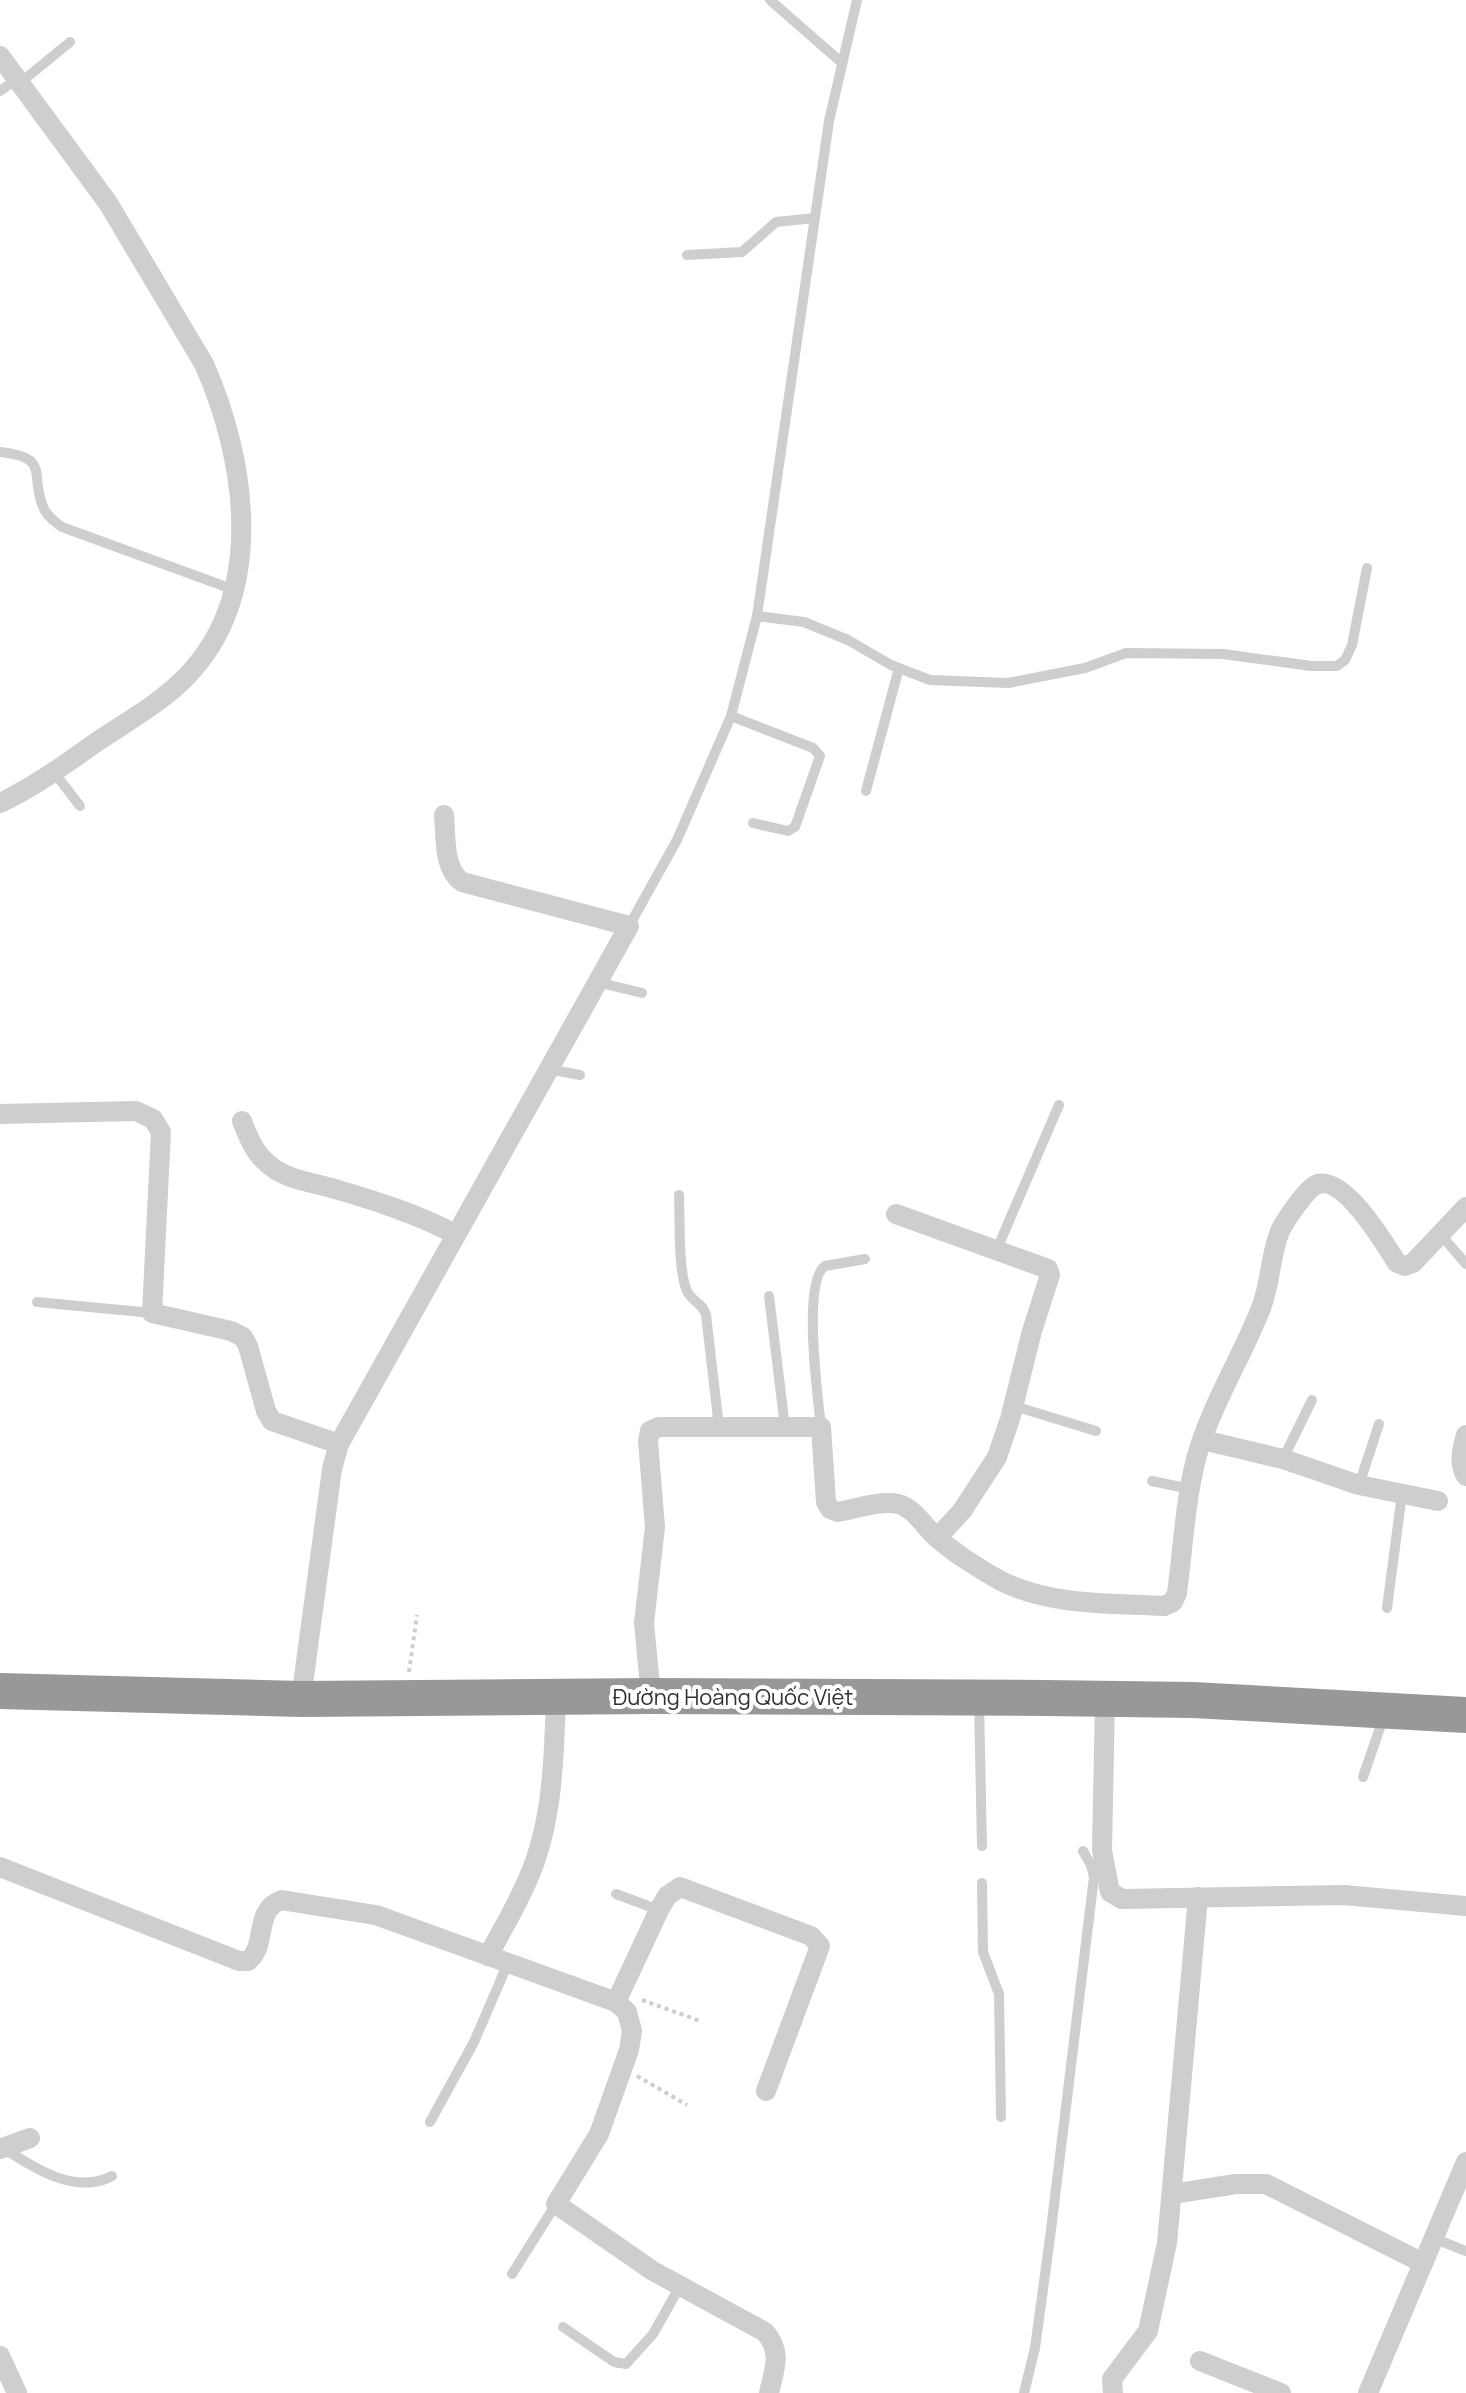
<svg xmlns="http://www.w3.org/2000/svg" width="1466" height="2393" font-family="Manrope,sans-serif">
  <style>
    .lines { fill: none; stroke-linecap: round; stroke-linejoin: round }
    .path { stroke: #cecece; stroke-width: 4; stroke-dasharray: 4 4; stroke-linecap: butt }
    .lane { stroke: #cecece; stroke-width: 10 }
    .street { stroke: #cecece; stroke-width: 20 }
    .highway { stroke: #989898; stroke-width: 36 }
    .labels { text-anchor: middle; stroke-width: 8; stroke-linejoin: round; paint-order: stroke }
    .street-label { font-size: 22px; fill: #313131; stroke: #fff }
  </style>
  <rect width="100%" height="100%" fill="#fff"/>
  <g class="lines">
    <!-- path -->
    <g class="path">
      <polyline points="409,1672 417,1615"/>
      <polyline points="642,2000 700,2021"/>
      <polyline points="637,2076 687,2105"/>
    </g>
    <!-- lane -->
    <g class="lane">
      <polyline points="770,0 841,62"/>
      <polyline points="20,83 70,42"/>
      <polyline points="0,91 17,79"/>
      <polyline points="687,255 742,252 776,222 815,218"/>
      <path d="M0,452C53,458 28,475 44,509C48,517 55,522 62,527L232,589"/>
      <polyline points="757,616 804,622 848,640 891,665 930,680 1008,683 1085,668 1126,653 1223,654 1311,666 1337,666 1345,660 1352,645 1367,568"/>
      <polyline points="731,716 813,748 820,756 795,827 788,831 753,823"/>
      <polyline points="53,771 80,806"/>
      <polyline points="866,791 899,668"/>
      <polyline points="629,926 677,840 731,716 757,616 829,121 857,0"/>
      <polyline points="597,982 642,993"/>
      <polyline points="548,1069 580,1075"/>
      <path d="M679,1195C680,1218 678,1272 687,1291C691,1301 703,1303 706,1315L719,1427"/>
      <polyline points="1440,1234 1466,1264"/>
      <polyline points="997,1249 1059,1105"/>
      <polyline points="769,1296 785,1427"/>
      <polyline points="37,1302 152,1313"/>
      <polyline points="1014,1406 1096,1431"/>
      <path d="M821,1427C818,1398 802,1282 825,1266L865,1259"/>
      <polyline points="1283,1459 1312,1400"/>
      <polyline points="1152,1481 1190,1489"/>
      <polyline points="1359,1485 1379,1424"/>
      <polyline points="1387,1608 1402,1494"/>
      <polyline points="979,1703 982,1846"/>
      <polyline points="1363,1777 1384,1716"/>
      <polyline points="982,1883 983,1952 999,1994 1001,2117"/>
      <polyline points="616,1894 659,1910"/>
      <polyline points="430,2122 474,2042 508,1963"/>
      <path d="M5,2149C35,2169 76,2195 112,2176"/>
      <polyline points="1433,2238 1466,2251"/>
      <polyline points="512,2274 556,2204"/>
      <polyline points="563,2327 614,2362 626,2364 653,2334 680,2286"/>
      <polyline points="1024,2393 1035,2348 1050,2238 1094,1877 1091,1865 1083,1851"/>
    </g>
    <!-- street -->
    <g class="street">
      <path d="M0,56L108,203L204,364C246,459 267,593 187,676C162,702 128,721 98,741C67,763 34,787 0,803"/>
      <polyline points="0,1114 136,1111 153,1119 161,1132 152,1313 231,1331 243,1337 248,1346 266,1411 272,1421 339,1444"/>
      <path d="M242,1121C250,1142 257,1158 276,1170C294,1181 315,1183 335,1189C376,1201 417,1214 455,1234"/>
      <polyline points="896,1214 1048,1269 1050,1275 1032,1331 1010,1419 997,1457 962,1511 937,1538"/>
      <path d="M1466,1435C1462,1449 1458,1463 1466,1476"/>
      <polyline points="1203,1440 1283,1459 1359,1485 1438,1501"/>
      <path d="M651,1696L644,1623L655,1527L648,1441L650,1431L659,1427H821L826,1502L830,1509L838,1512C855,1509 881,1500 898,1504C914,1508 924,1526 935,1536C951,1551 981,1570 1001,1581C1051,1606 1110,1603 1164,1606L1173,1602L1177,1593C1183,1549 1185,1502 1196,1459C1210,1407 1241,1359 1261,1308C1271,1283 1270,1255 1280,1231C1285,1221 1307,1187 1318,1184C1345,1177 1385,1244 1397,1263L1405,1266L1413,1263L1466,1207"/>
      <path d="M301,1699L332,1469L339,1444L629,926L462,882C443,869 446,836 444,815"/>
      <polyline points="1105,1699 1102,1850 1110,1892 1122,1899 1344,1895 1466,1906"/>
      <path d="M0,1867L239,1961H248C268,1946 253,1909 282,1900L376,1915L616,2002L627,2012L632,2031L629,2050L599,2134L556,2204L653,2271L765,2332C783,2353 774,2369 769,2393"/>
      <path d="M488,1956C502,1930 517,1905 528,1879C553,1823 554,1757 556,1697"/>
      <polyline points="616,2002 659,1910 667,1896 680,1887 811,1936 820,1946 766,2091"/>
      <polyline points="0,2149 30,2138"/>
      <polyline points="1172,2194 1236,2184 1266,2184 1423,2263"/>
      <polyline points="0,2356 17,2393"/>
      <polyline points="1200,2361 1281,2393"/>
      <polyline points="1113,2393 1112,2379 1148,2331 1167,2243 1198,1897"/>
      <polyline points="1368,2393 1466,2162"/>
    </g>
    <!-- highway -->
    <polyline class="highway" points="0,1691 301,1699 651,1696 1045,1698 1193,1700 1466,1715"/>
  </g>
  <g class="labels">
    <!-- street labels -->
    <g class="street-label">
      <text x="733" y="1705">Đường Hoàng Quốc Việt</text>
    </g>
  </g>
</svg>
